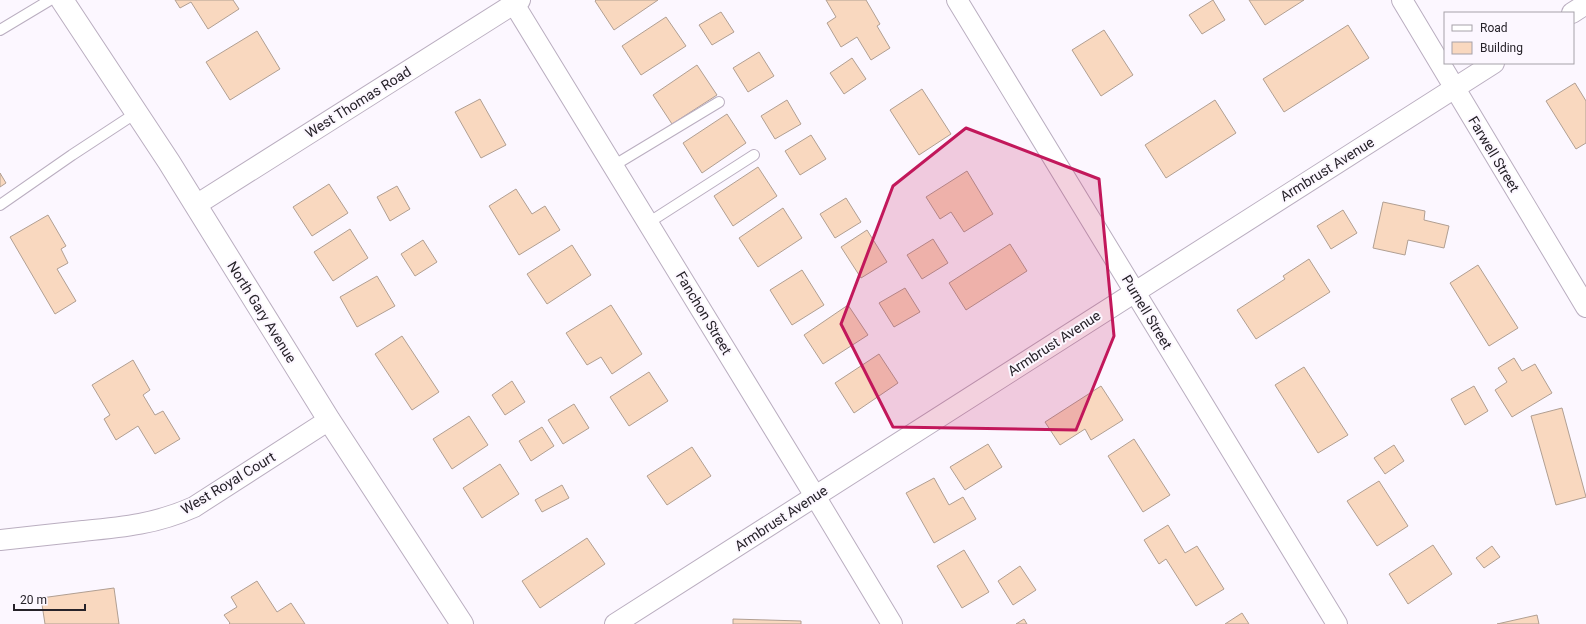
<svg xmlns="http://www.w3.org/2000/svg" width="1586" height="624" font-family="Roboto,sans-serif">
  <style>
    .building { fill: #f9d8bf; stroke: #b19f92 }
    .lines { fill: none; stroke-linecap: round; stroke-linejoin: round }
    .service-casing { stroke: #baaec0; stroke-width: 12 }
    .minor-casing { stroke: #baaec0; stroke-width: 22 }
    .tertiary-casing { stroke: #baaec0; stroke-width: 24 }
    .service { stroke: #fff; stroke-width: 10 }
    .minor { stroke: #fff; stroke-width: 20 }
    .tertiary { stroke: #fff; stroke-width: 22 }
    .marked { fill: #c2185b; fill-opacity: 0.2; stroke: #c2185b; stroke-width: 3; stroke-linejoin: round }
    .labels { text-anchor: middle; stroke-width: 4; stroke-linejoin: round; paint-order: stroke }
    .street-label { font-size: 14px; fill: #262229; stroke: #fcf7ff }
  </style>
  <rect width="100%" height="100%" fill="#fcf7ff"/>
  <!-- building -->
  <g class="building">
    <polygon points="175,0 233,0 239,9 208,29 191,2 180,8"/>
    <polygon points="658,0 614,30 595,1 596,0"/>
    <polygon points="826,0 866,0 880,24 877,26 890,48 871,60 857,37 841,47 827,23 836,17"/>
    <polygon points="1213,0 1225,20 1202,34 1189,15"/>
    <polygon points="1249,0 1304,0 1265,25"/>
    <polygon points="721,12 734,32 712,45 699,25"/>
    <polygon points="666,17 686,46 641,75 622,46"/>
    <polygon points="1348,25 1369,58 1284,112 1263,79"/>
    <polygon points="1104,30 1133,75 1101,96 1072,50"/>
    <polygon points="257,31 280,69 230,100 206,62"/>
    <polygon points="759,52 774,76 748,92 733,68"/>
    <polygon points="852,58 866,79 844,94 830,73"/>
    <polygon points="697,65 717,95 672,124 653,95"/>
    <polygon points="1575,83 1586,101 1586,143 1576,149 1546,101"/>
    <polygon points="922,89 951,134 919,155 890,110"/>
    <polygon points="480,99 506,145 481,158 455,112"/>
    <polygon points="787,100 801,124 775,139 761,116"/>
    <polygon points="1215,100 1236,133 1166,178 1145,145"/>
    <polygon points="727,114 746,143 702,173 683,143"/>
    <polygon points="811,135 826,159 800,175 785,151"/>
    <polygon points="758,167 777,196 733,226 714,196"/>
    <polygon points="967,171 993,214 964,232 951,212 940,219 926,197"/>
    <polygon points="0,173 6,183 0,187"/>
    <polygon points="329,184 348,213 312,236 293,207"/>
    <polygon points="397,186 410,209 390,221 377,197"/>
    <polygon points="516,189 532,214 545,206 560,230 519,255 489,206"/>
    <polygon points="846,198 861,222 835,238 820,214"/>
    <polygon points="1383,202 1425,211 1424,220 1449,226 1444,248 1408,240 1405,255 1373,248"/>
    <polygon points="783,208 802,238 758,267 739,238"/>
    <polygon points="1343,210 1357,233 1331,249 1317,226"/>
    <polygon points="48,215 66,246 61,249 68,263 57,269 76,301 55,314 10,237"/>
    <polygon points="350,229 368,258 333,281 314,252"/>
    <polygon points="867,230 887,262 861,278 841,247"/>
    <polygon points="933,239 948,263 922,279 907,255"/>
    <polygon points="423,240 437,262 415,276 401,254"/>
    <polygon points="1010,244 1027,271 966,310 949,283"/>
    <polygon points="572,245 591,275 547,304 527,274"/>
    <polygon points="1309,259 1330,292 1256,339 1237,310 1285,279 1283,276"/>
    <polygon points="1478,265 1518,328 1489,346 1450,283"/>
    <polygon points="802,270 824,305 792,325 770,290"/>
    <polygon points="377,276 395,306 357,327 340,297"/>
    <polygon points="905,288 920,312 894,327 879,303"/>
    <polygon points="611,305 642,354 612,374 601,357 587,365 566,333"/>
    <polygon points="848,305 868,335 823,364 804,335"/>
    <polygon points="402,336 439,392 412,410 375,354"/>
    <polygon points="879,354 898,383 854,413 835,383"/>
    <polygon points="1514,358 1522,371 1535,364 1552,393 1512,417 1495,390 1507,382 1498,368"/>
    <polygon points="133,360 150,390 143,395 155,415 163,411 180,439 155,454 138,426 116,440 104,419 110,415 92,385"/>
    <polygon points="1304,367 1348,435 1318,453 1275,385"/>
    <polygon points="649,372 668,401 629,426 610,397"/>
    <polygon points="512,381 525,402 505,415 492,395"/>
    <polygon points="1101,386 1123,420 1091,440 1085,429 1060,445 1045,422"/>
    <polygon points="1474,386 1488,411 1465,425 1451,399"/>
    <polygon points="574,404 589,428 563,444 548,420"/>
    <polygon points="1562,408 1586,497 1556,505 1531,416"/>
    <polygon points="469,416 488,445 452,469 433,439"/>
    <polygon points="542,427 554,446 531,461 519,441"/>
    <polygon points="1134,439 1170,495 1143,512 1108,456"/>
    <polygon points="988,444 1002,467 965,490 950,467"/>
    <polygon points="1394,445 1404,461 1385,474 1374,458"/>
    <polygon points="692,447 711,476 667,505 647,476"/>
    <polygon points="500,464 519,494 482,518 463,488"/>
    <polygon points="934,478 949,505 963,497 976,519 934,543 906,493"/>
    <polygon points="1379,481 1408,526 1377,546 1347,501"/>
    <polygon points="562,485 569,498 542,512 535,500"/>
    <polygon points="1168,525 1185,553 1197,546 1224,589 1196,606 1166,559 1159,564 1144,540"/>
    <polygon points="587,538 605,564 540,608 522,581"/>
    <polygon points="1433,545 1452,574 1408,604 1389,574"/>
    <polygon points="1492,546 1500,557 1484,568 1476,558"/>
    <polygon points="964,550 989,592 962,608 937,566"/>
    <polygon points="1020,566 1036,590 1013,605 998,581"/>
    <polygon points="257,581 277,612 291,603 305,624 229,624 230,623 224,615 237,607 231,597"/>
    <polygon points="114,588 119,624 45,624 41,598"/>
    <polygon points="1242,613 1249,624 1225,624"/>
    <polygon points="1537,615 1539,624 1497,624"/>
    <polygon points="733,619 801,621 801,624 733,624"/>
    <polygon points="1024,619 1027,624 1016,624"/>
  </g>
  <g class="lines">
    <defs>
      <g id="service">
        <polyline points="0,30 50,0"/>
        <polyline points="613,166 719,102"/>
        <polyline points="0,205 72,155 136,113"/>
        <polyline points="648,223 754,155"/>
      </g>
      <g id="minor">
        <polyline points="957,0 1337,624"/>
        <polyline points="1402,0 1586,307"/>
        <polyline points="514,4 815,496 892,624"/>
        <polyline points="1572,13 1586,4"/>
        <polyline points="196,205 520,0"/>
        <path d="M0,540C28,537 55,534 83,531C124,527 156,524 194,507L329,420"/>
        <polyline points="615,624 1494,63"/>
      </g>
      <polyline id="tertiary" points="62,0 169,162 329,420 462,624"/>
    </defs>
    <!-- service casing -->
    <use href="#service" class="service-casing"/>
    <!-- minor casing -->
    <use href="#minor" class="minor-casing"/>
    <!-- tertiary casing -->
    <use href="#tertiary" class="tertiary-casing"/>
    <!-- service -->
    <use href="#service" class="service"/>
    <!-- minor -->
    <use href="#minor" class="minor"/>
    <!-- tertiary -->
    <use href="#tertiary" class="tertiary"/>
  </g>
  <!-- marked area -->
  <path class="marked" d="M966,128L1099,179L1114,336L1076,430L893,427L841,324L893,186Z"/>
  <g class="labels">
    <!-- street labels -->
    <g class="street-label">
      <text transform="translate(358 102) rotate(-32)" y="5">West Thomas Road</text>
      <text transform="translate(1494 154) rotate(59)" y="5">Farwell Street</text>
      <text transform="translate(1327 169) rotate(-32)" y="5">Armbrust Avenue</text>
      <text transform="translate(262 312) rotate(58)" y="5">North Gary Avenue</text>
      <text transform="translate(1147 312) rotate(59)" y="5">Purnell Street</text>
      <text transform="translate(704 313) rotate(59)" y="5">Fanchon Street</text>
      <text transform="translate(1054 343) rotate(-33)" y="5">Armbrust Avenue</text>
      <text transform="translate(228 483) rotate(-31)" y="5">West Royal Court</text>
      <text transform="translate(781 518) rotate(-33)" y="5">Armbrust Avenue</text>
    </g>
  </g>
  <!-- legend -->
  <rect x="1444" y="12" width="130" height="52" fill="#fcf7ff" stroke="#a6a2a9"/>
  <rect x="1452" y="25" width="20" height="6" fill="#ffffff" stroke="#a6a2a9"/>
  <text x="1480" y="32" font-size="12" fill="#262229">Road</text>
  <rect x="1452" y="42" width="20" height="12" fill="#f9d8bf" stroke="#a6a2a9"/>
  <text x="1480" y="52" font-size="12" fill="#262229">Building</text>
  <!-- scale -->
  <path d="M14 604v6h71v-6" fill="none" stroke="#262229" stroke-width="2"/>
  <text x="20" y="604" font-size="12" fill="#262229" stroke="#fcf7ff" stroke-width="3" paint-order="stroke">20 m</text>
</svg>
